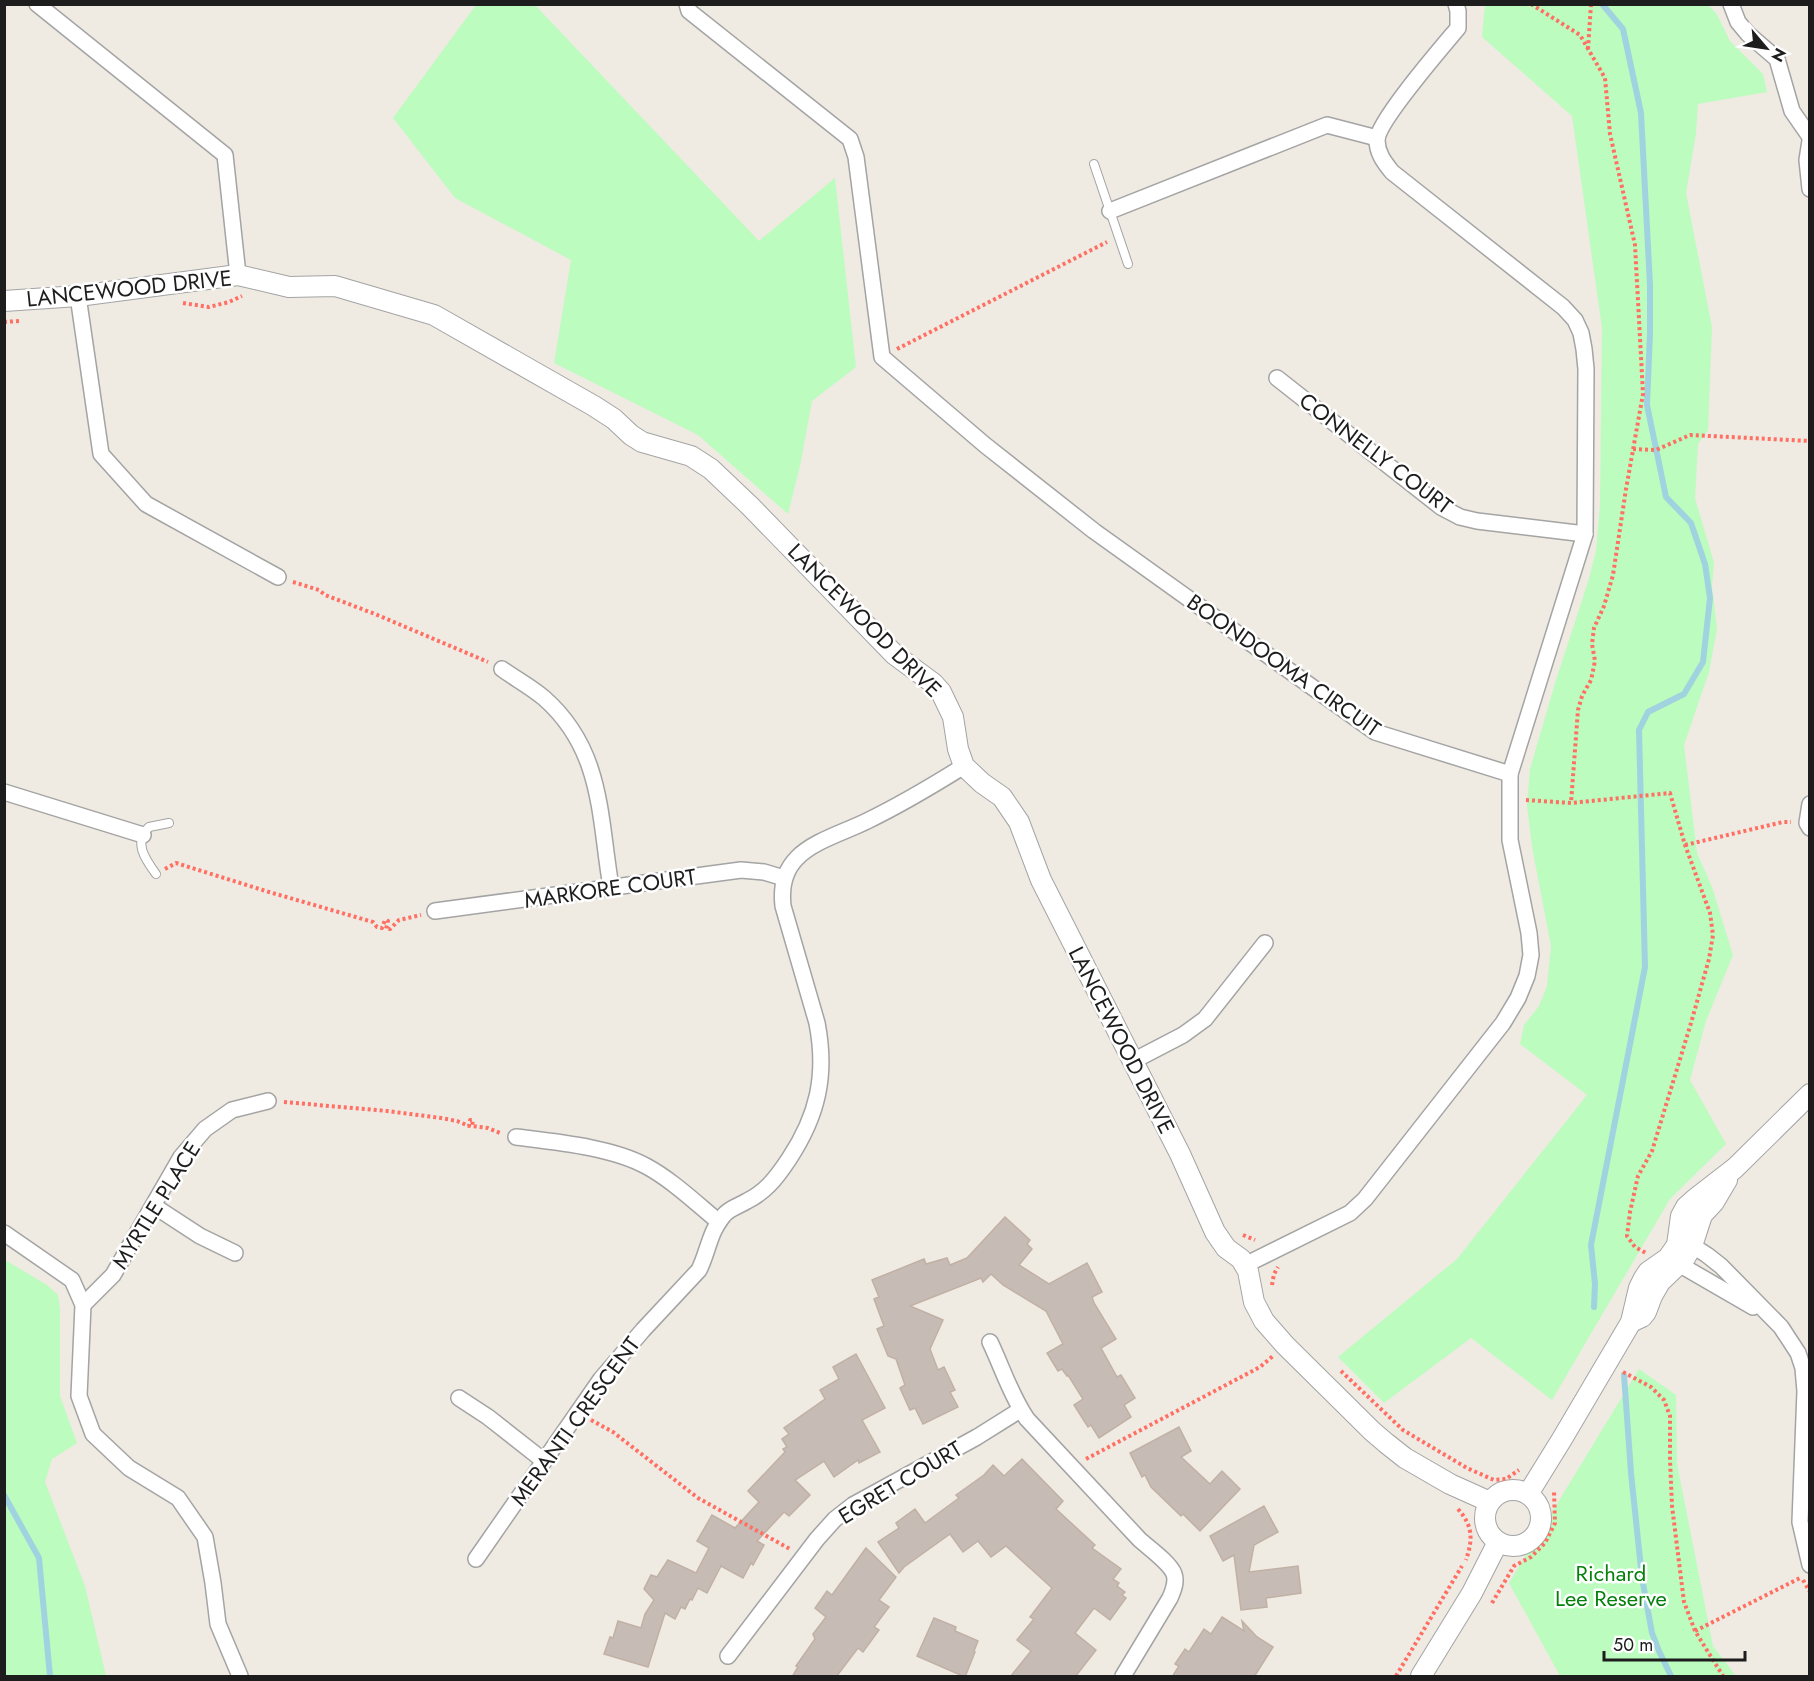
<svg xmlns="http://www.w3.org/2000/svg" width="1814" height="1681" font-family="Jost,sans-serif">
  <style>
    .park { fill: #bcfcbf }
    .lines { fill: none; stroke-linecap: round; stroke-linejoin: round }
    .stream { stroke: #a0d3df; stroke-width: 6 }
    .building { fill: #c7bcb5; stroke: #c1b0a4; stroke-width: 1.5 }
    .service-casing { stroke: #a4a4a4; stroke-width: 10 }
    .minor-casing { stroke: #a4a4a4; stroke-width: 18 }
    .tertiary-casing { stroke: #a4a4a4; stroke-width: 22 }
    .path { stroke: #ff6f63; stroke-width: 4; stroke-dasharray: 3 3; stroke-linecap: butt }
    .service { stroke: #fff; stroke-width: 8 }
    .minor { stroke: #fff; stroke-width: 15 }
    .tertiary { stroke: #fff; stroke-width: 20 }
    .labels { text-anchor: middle; stroke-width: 5; stroke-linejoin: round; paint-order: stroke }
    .street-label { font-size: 22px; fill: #1d1d1d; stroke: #fff }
    .park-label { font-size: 22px; fill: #05810c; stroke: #fff }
  </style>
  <rect width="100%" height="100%" fill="#efeae2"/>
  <!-- park -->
  <g class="park">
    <polygon points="476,5 535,5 759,241 835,178 856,367 812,401 800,466 788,514 698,435 554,363 571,260 455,198 393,118"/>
    <polygon points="1485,5 1708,5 1716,13 1730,41 1763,74 1767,92 1698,104 1696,133 1686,193 1712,327 1708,430 1698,444 1695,498 1714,563 1712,586 1717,629 1709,672 1684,745 1697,853 1712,887 1733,955 1706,1021 1690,1080 1726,1144 1670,1199 1552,1400 1471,1338 1384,1403 1338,1357 1457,1259 1587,1095 1520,1044 1524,1025 1539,1006 1547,986 1551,946 1532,847 1527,805 1530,769 1556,680 1588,582 1596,551 1600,504 1602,328 1572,116 1482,37"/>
    <polygon points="5,1260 47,1285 58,1295 60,1310 60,1396 77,1443 52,1459 45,1482 85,1586 106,1676 5,1676"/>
    <polygon points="1639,1369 1676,1395 1677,1464 1713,1646 1736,1676 1560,1676 1509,1583"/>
  </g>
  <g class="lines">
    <!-- stream -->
    <g class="stream">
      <polyline points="1594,1307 1595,1284 1591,1245 1645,967 1639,730 1648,712 1684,694 1703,662 1710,598 1705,564 1691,523 1666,497 1647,405 1650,333 1650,285 1641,113 1623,29 1602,4"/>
      <polyline points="1624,1375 1631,1473 1642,1578 1652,1633 1659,1651 1671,1676"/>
      <polyline points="4,1495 39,1558 50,1676"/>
    </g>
  </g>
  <!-- building -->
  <g class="building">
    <polygon points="1005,1217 1030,1240 1027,1244 1032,1249 1019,1265 1049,1284 1087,1263 1102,1292 1092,1297 1094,1303 1116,1339 1101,1348 1117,1377 1121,1375 1135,1398 1124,1405 1131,1417 1099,1438 1091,1425 1088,1427 1074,1405 1083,1399 1068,1375 1067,1376 1062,1369 1058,1371 1047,1353 1063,1344 1046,1311 1003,1285 991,1274 983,1282 981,1278 910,1306 943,1320 930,1349 938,1370 944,1367 955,1390 950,1392 958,1407 923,1424 915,1408 910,1410 900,1388 905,1385 896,1359 888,1356 877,1329 884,1326 874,1299 879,1297 872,1280 924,1259 926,1264 947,1258 950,1265 967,1258"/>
    <polygon points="856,1354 885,1408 862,1420 880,1452 859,1463 858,1460 834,1477 824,1461 795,1480 810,1495 789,1516 784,1512 757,1541 764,1545 753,1565 751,1563 743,1578 721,1566 707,1593 698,1588 692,1600 690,1599 685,1609 681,1607 675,1619 665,1613 648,1667 604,1654 610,1637 613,1638 618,1621 641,1628 645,1614 654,1600 644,1589 651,1575 657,1577 668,1560 696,1573 709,1548 697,1541 712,1515 735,1528 759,1502 748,1491 785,1452 783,1449 787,1447 782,1439 789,1434 784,1428 825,1399 820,1390 839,1379 833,1367"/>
    <polygon points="1179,1427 1191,1451 1181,1457 1210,1484 1222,1471 1240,1489 1200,1531 1183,1514 1181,1516 1151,1487 1145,1475 1142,1477 1130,1453"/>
    <polygon points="1022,1459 1063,1501 1056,1509 1095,1545 1092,1548 1121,1569 1113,1579 1119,1583 1117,1586 1125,1592 1122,1595 1126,1598 1110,1620 1094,1608 1075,1633 1096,1650 1075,1677 1010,1677 1031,1651 1017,1640 1034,1619 1030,1617 1052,1588 1006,1546 991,1557 978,1541 963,1552 950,1534 904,1567 899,1573 878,1542 899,1528 896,1523 915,1509 925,1523 959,1498 956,1495 984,1475 993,1465 1004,1476"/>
    <polygon points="1264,1506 1278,1532 1254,1545 1249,1572 1298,1566 1301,1593 1266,1598 1267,1607 1241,1610 1234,1555 1223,1561 1210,1536"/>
    <polygon points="866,1548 896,1577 879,1600 889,1607 874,1627 879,1630 863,1652 858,1648 836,1677 792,1677 798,1667 796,1666 815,1639 813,1634 826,1617 815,1608 827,1591 832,1595"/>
    <polygon points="1222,1617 1244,1631 1242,1621 1257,1637 1273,1647 1254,1677 1172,1677 1179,1666 1175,1664 1185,1649 1189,1652 1204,1629 1211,1634"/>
    <polygon points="934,1618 956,1627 955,1631 978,1641 974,1651 975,1652 965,1677 917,1656"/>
  </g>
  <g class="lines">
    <defs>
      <g id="service">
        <polyline points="1094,164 1128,264"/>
        <path d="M156,874C145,859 133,842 149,827L169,823"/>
      </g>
      <g id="minor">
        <polyline points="37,4 225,155 238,275"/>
        <polyline points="687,4 689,11 850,139 856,157 882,357 985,445 1094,531 1375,732 1510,774"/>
        <polyline points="1731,4 1738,22 1748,34 1777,59 1792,111 1810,137"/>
        <polyline points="1810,141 1807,160 1810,189"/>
        <polyline points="1110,211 1327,125 1377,138"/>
        <polyline points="78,296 101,454 146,504 278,577"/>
        <polyline points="1277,378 1441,507 1460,517 1477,521 1585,534"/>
        <path d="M502,669C516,679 531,687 544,698C603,750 599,816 611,887"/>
        <polyline points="4,792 143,835"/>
        <polyline points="1810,804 1807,823 1810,828"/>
        <polyline points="435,911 741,870 764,872 784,878"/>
        <polyline points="1133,1061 1183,1035 1205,1019 1265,943"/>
        <path d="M516,1137C556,1142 611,1147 646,1166C672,1180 696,1203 719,1222"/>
        <polyline points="154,1206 200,1236 235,1253"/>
        <polyline points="4,1233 72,1280 83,1305 79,1396 93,1434 129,1468 178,1498 205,1537 213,1583 218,1624 240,1676"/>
        <polyline points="1685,1241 1707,1255 1721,1266 1781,1327 1798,1353 1803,1368 1805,1391 1800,1522 1810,1565"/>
        <polyline points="1670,1259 1753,1307"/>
        <path d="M1245,1265L1350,1213L1365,1199L1503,1023L1518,998L1527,976L1531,955L1529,933L1510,840V774L1585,534L1586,369L1584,349L1581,333L1575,320L1563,307L1392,172C1384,162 1377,153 1377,140C1378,121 1443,46 1458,28V11L1456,4"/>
        <polyline points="83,1305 113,1275 181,1157 205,1129 232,1110 268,1101"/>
        <path d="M990,1342C1002,1367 1011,1396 1027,1419L1140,1540C1149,1548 1170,1563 1174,1574C1177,1582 1173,1591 1170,1598L1123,1676"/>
        <polyline points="459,1398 488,1417 544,1461"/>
        <path d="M476,1559L601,1379L643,1330L699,1270C708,1252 710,1230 724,1215C730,1208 739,1206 747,1201C755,1197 763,1191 769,1185C777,1177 783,1168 789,1159C818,1115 827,1075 817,1023L783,906C781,888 784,871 797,858C813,841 845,832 867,821C900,805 932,786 964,766"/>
        <polyline points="728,1656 817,1539 835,1519 853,1505 977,1437 1020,1410"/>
      </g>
      <g id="tertiary">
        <polyline points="4,301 78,296 238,275 289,287 335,286 434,315 594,406 614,419 631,435 642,442 691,456 711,469 750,506 895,655 933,683 941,692 953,717 958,749 964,766 982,783 1002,797 1019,822 1041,880 1180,1154 1215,1232 1226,1248 1241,1259 1248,1271 1254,1302 1264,1321 1285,1345 1372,1431 1386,1443 1405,1458 1450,1484 1490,1502"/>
        <polyline points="1631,1322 1642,1317 1646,1312 1652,1296 1660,1282 1685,1258 1692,1246 1702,1215 1714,1202 1727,1180"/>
        <circle cx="1513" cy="1518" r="28"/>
        <polyline points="1528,1494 1562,1439 1631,1322 1639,1288 1644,1278 1648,1272 1668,1258 1677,1245 1681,1216 1686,1207 1695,1199 1735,1168 1810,1094"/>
        <polyline points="1421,1676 1472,1593 1498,1542"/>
      </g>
    </defs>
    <!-- service casing -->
    <use href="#service" class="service-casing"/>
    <!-- minor casing -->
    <use href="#minor" class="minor-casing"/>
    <!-- tertiary casing -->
    <use href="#tertiary" class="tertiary-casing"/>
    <!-- path -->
    <g class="path">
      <polyline points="1531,4 1580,35 1605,78 1610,134 1635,245 1643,394 1626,489 1613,575 1604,606 1594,628 1592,644 1595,661 1591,680 1582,696 1578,710 1571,803"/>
      <polyline points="1588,49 1591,4"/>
      <polyline points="183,303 209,307 229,302 242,296"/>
      <polyline points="4,322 19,321"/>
      <polyline points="897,349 1107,242"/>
      <polyline points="1633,449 1656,450 1690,435 1810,441"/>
      <polyline points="293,582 319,590 325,595 375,614 488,662"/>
      <polyline points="1526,800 1571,803 1670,793 1685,845 1710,913 1713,935 1709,959 1691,1023 1652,1151 1638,1176 1630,1212 1627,1236 1635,1247 1646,1253"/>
      <polyline points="1685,845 1783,822 1791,822"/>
      <polyline points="165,869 176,863 269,892 373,922 377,927 382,928 385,920 388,921 386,929 390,929 399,920 421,915"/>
      <polyline points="284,1102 387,1111 441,1118 457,1121 469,1126 470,1120 473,1120 472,1126 488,1128 500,1133"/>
      <polyline points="1243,1235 1255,1240"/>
      <polyline points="1272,1285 1274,1274 1278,1267"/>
      <polyline points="1341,1371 1403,1430 1467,1468 1494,1480 1506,1479 1519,1470"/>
      <polyline points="1623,1372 1651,1387 1664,1400 1670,1416 1670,1460 1672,1506 1684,1602 1695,1631 1723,1676"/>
      <polyline points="591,1420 613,1432 698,1498 790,1549"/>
      <polyline points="1086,1459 1260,1367 1273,1356"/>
      <path d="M1458,1509C1473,1526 1473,1539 1466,1560"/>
      <polyline points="1803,1580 1810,1592"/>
      <polyline points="1492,1603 1514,1566 1531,1557 1545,1543 1555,1523 1554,1491"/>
      <polyline points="1695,1631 1802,1577"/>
      <polyline points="1396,1676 1462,1566"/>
    </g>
    <!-- service -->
    <use href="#service" class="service"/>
    <!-- minor -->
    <use href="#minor" class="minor"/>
    <!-- tertiary -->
    <use href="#tertiary" class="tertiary"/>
  </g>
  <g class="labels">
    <!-- street labels -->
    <g class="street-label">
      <text transform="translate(129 288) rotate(-6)" y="8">LANCEWOOD DRIVE</text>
      <text transform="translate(1376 453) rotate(37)" y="8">CONNELLY COURT</text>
      <text transform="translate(865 620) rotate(45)" y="8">LANCEWOOD DRIVE</text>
      <text transform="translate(1284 665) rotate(35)" y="8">BOONDOOMA CIRCUIT</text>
      <text transform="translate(610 888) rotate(-8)" y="8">MARKORE COURT</text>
      <text transform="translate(1122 1040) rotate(63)" y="8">LANCEWOOD DRIVE</text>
      <text transform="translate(156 1205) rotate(-58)" y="8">MYRTLE PLACE</text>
      <text transform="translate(575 1421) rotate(-54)" y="8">MERANTI CRESCENT</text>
      <text transform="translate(900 1482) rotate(-31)" y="8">EGRET COURT</text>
    </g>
    <!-- park labels -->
    <g class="park-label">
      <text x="1611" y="1581">Richard<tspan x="1611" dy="25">Lee Reserve</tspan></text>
    </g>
  </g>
  <!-- border -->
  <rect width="1814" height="1681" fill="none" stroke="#1d1d1d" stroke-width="12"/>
  <!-- north arrow -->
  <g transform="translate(1766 48) rotate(119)" stroke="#ffffff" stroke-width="4.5" paint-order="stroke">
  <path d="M0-4.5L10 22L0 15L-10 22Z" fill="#1d1d1d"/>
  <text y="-9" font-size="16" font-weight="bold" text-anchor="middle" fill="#1d1d1d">N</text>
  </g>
  <!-- scale -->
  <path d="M1604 1651v9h141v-9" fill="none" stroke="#1d1d1d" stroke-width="3"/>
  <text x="1613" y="1651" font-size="18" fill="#1d1d1d" stroke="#ffffff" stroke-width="4.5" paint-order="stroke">50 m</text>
</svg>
